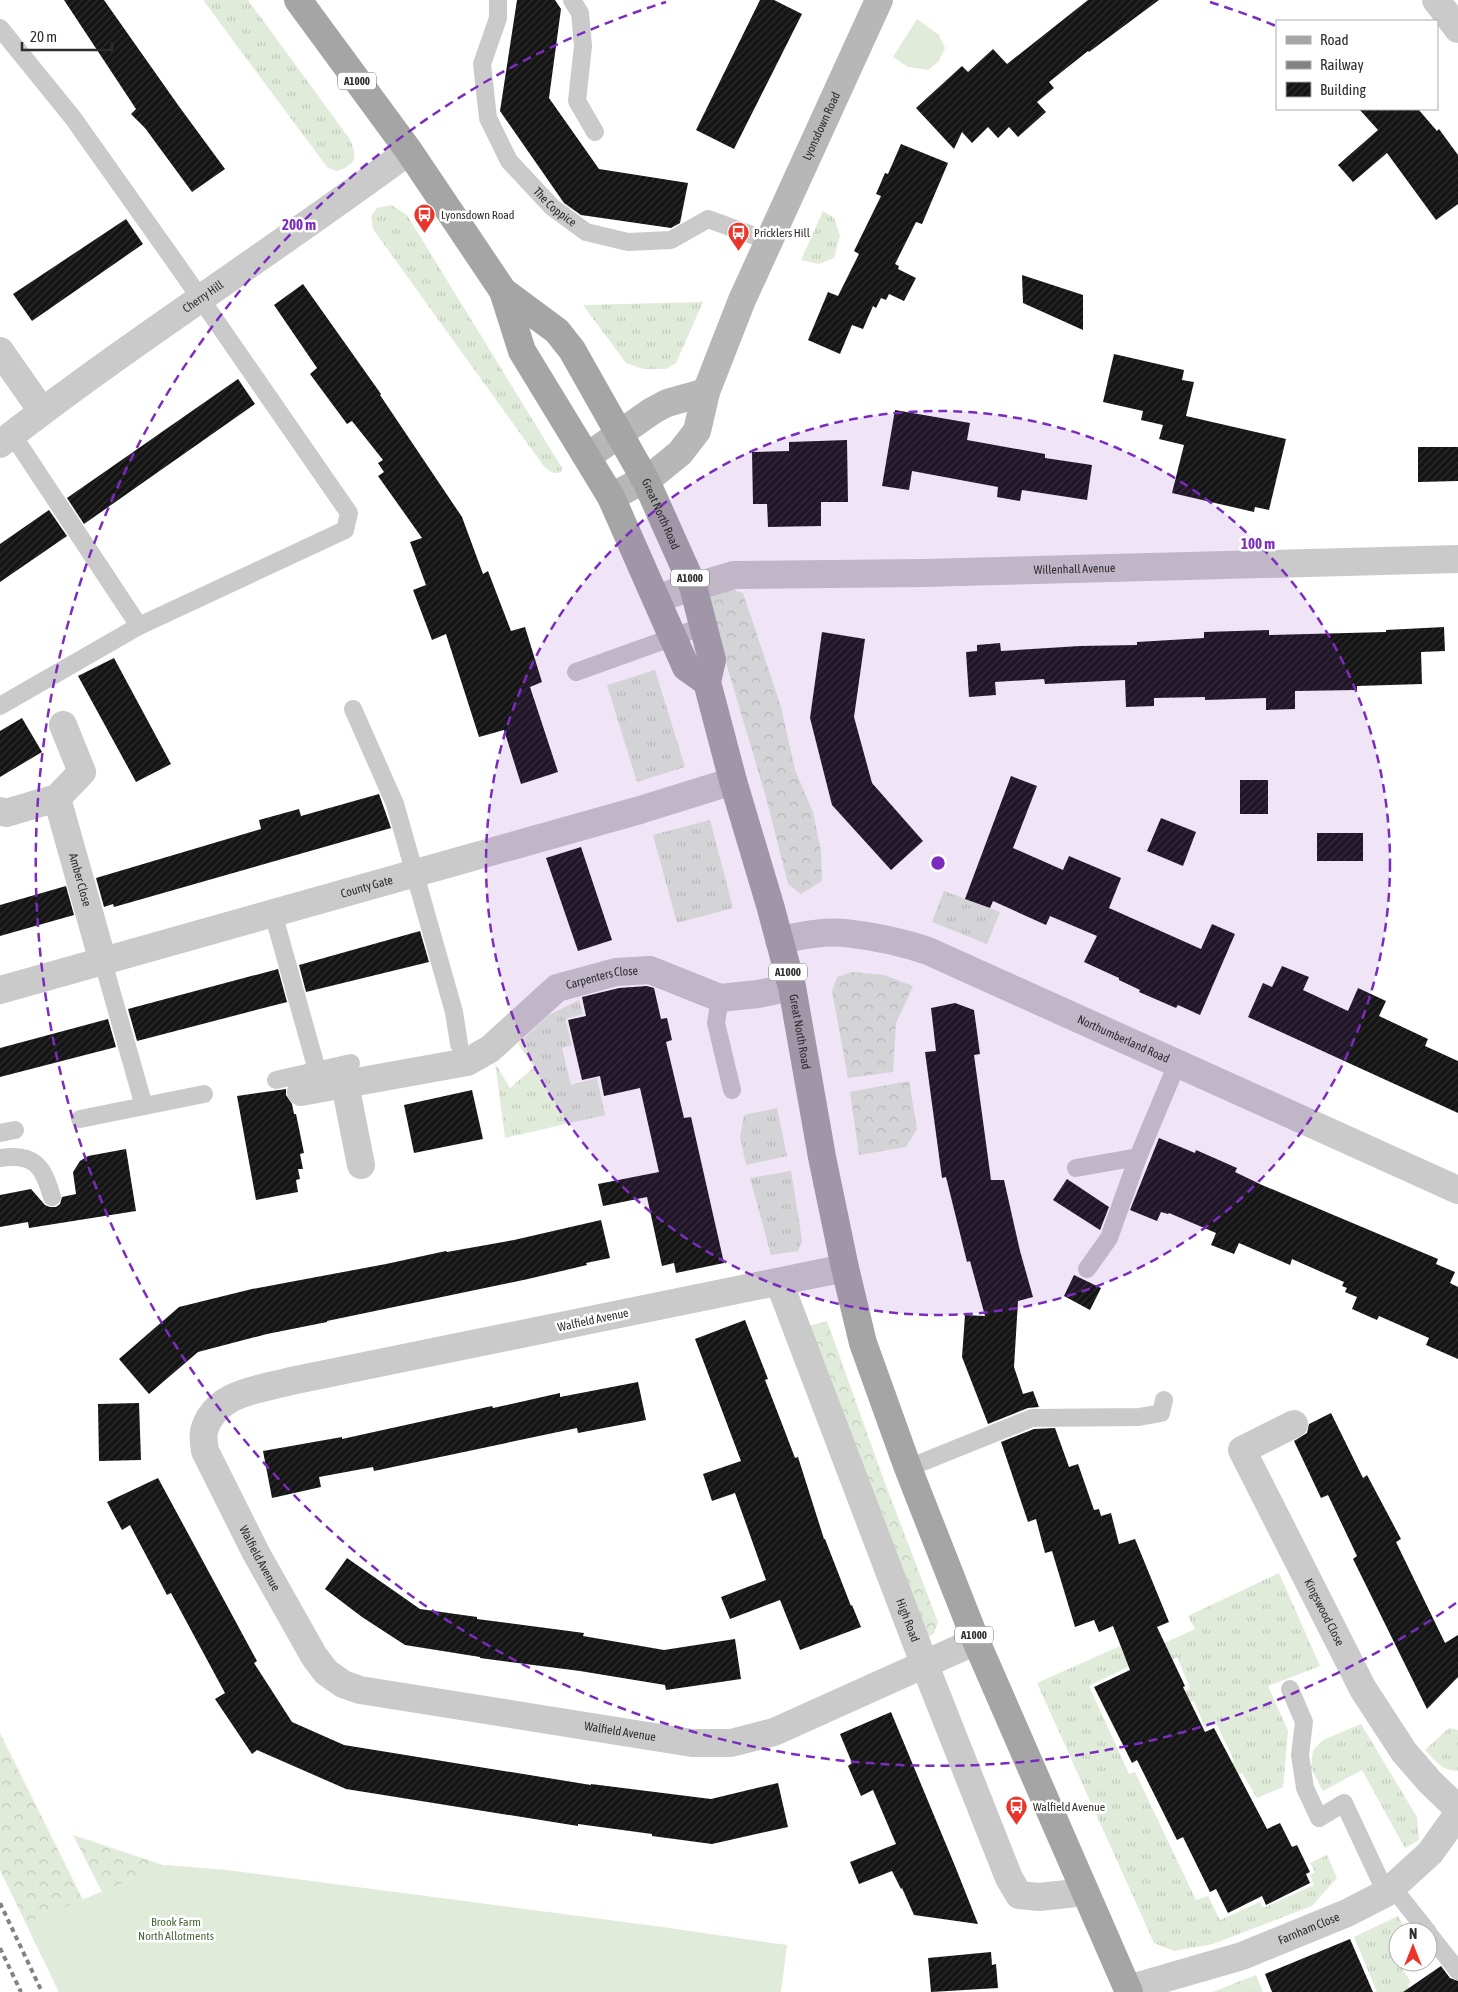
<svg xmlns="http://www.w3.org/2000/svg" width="1458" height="1992" font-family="'Asap Condensed',sans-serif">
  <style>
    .grass { fill: url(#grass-tufts) }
    .forest { fill: url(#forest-crowns) }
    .garden { fill: #e1ebda }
    .building { fill: url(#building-hatch) }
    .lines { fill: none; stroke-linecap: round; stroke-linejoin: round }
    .lane { stroke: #cacaca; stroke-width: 18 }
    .street { stroke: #cacaca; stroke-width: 28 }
    .secondary { stroke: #b7b7b7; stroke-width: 28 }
    .primary { stroke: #a5a5a5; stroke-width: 28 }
    .rail { stroke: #828282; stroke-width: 4; stroke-dasharray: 5 4; stroke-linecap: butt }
    .ring { fill: none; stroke: #7b2cbf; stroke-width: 2.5; stroke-dasharray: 9 6 }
    .labels { text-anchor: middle; stroke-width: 5; stroke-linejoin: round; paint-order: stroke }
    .shield { fill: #fff; stroke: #6c6c6c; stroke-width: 1 }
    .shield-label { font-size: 11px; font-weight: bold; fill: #2d2d2d }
    .street-label { font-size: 12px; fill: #2d2d2d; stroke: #fff }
    .poi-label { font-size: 12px; fill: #2d2d2d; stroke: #fff; text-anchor: start }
    .park-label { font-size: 12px; fill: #4a693a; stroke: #fff }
    .centre { fill: #7b2cbf; stroke: #fff; stroke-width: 2.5 }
    .ring-label { font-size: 15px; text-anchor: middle; font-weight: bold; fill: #7b2cbf; stroke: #fff; stroke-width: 5; stroke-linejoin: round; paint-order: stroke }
  </style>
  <defs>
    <pattern id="grass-tufts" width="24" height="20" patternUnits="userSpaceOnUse" patternTransform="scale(1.25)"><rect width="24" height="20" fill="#e1ebda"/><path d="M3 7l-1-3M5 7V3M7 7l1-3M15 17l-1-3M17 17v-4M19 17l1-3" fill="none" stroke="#c1cabb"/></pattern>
    <pattern id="forest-crowns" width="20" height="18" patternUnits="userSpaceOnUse" patternTransform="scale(1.25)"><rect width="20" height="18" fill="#e1ebda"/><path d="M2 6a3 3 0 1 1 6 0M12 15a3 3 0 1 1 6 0" fill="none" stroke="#c1cabb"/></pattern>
    <pattern id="building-hatch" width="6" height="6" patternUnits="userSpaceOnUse" patternTransform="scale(1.25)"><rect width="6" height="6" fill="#141414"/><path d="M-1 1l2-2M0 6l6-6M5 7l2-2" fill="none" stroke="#2e2e2e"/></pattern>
  </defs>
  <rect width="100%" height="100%" fill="#fff"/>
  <!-- grass -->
  <g class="grass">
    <path d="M203,0H248L349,138C358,156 357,165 336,171L327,167Z"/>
    <path d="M391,205L407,215L562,468L561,472C553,475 549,471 543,465L373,229L371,216L377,208Z"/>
    <polygon points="823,211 834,218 840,235 834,258 819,264 801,260"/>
    <polygon points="703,302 676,363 666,369 643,369 626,363 583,305"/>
    <polygon points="655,670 685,767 637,782 607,685"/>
    <polygon points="710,820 733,908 677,923 653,835"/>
    <polygon points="944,891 1000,912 987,944 932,922"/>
    <polygon points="579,1000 583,1014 565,1019 572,1045 562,1048 571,1085 597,1078 605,1115 505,1138 495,1063 510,1088 534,1067 518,1044 549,1015"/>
    <polygon points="777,1108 787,1156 746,1165 740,1137 744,1115"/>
    <polygon points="791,1171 802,1240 798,1251 771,1255 750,1178"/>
    <polygon points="1279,1573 1320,1666 1268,1686 1288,1731 1283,1787 1257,1798 1242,1773 1236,1776 1230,1764 1234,1760 1216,1723 1205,1728 1194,1701 1189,1703 1183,1692 1190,1688 1177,1657 1172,1660 1164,1643 1195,1629 1188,1616"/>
    <polygon points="1120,1646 1130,1666 1089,1686 1129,1774 1135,1772 1196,1900 1208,1896 1220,1920 1260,1902 1263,1908 1314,1885 1310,1875 1315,1872 1310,1863 1327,1855 1337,1878 1312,1906 1213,1944 1174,1951 1154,1943 1037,1683"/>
    <polygon points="1361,1724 1417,1817 1419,1840 1405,1848 1362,1770 1323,1791 1311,1768 1313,1750 1323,1740"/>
    <path d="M1449,1728L1458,1730V1771C1442,1771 1435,1760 1425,1750Z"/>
    <polygon points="1398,1916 1407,1932 1398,1932 1398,1952 1393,1955 1411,1982 1408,1986 1412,1992 1377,1992 1354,1937"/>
    <polygon points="1256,1975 1263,1992 1212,1992"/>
  </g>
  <!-- forest -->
  <g class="forest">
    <polygon points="726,588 743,593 781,707 795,770 813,812 821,851 822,881 801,894 788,884 765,794 727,666 707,616 708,595"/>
    <polygon points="852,972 884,975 913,986 896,1023 893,1072 848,1078 832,991 837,977"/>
    <polygon points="909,1081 917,1129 906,1147 859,1155 850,1092"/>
    <polygon points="827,1321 882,1475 938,1622 934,1633 925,1640 805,1327"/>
    <polygon points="0,1733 83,1900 102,1892 73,1835 244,1892 59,1992 0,1870"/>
  </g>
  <!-- garden -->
  <g class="garden">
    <polygon points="917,19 939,35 945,48 939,61 928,70 908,67 893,57"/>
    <polygon points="166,1865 227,1870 655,1926 787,1945 781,1992 59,1992 26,1923"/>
  </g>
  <!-- building -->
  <g class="building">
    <polygon points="64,0 104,0 178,105 225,169 192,192 145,128 131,114 136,109"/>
    <polygon points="517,0 555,0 561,9 549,98 599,169 688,183 680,223 671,228 581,215 564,203 500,111"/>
    <polygon points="760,0 774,0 802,14 734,149 696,130"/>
    <polygon points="1088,0 1159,0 1089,52 1088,51 1049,82 1054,88 1037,102 1046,112 1018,137 1009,127 998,138 988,127 972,143 962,132 954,149 916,108 962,66 968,72 993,49 1007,64"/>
    <polygon points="1359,109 1418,109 1437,131 1439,129 1458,155 1458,204 1436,220 1387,153 1353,182 1338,165 1378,130"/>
    <polygon points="901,144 948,163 922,224 916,222 895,264 899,266 898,269 916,278 904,301 889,294 886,300 881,298 876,308 873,306 863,329 852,325 840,354 808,340 828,292 838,296 859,254 854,251 881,196 876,194 885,173 888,174"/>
    <polygon points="126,219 143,244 32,321 13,294"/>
    <polygon points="1022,275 1083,295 1083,330 1023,303"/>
    <polygon points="303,284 381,394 380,395 462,517 483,574 488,571 511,631 525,627 542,682 530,687 558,772 521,784 504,730 479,737 446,634 432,640 413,590 426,585 410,542 422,538 378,476 384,472 378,463 383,460 352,421 347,424 310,374 317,368 274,305"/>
    <polygon points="1114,354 1184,370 1182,380 1194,382 1186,416 1286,439 1269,510 1255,507 1254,512 1172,493 1184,445 1159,439 1163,425 1141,420 1143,411 1103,402"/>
    <polygon points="238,379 255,404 84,524 67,498"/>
    <polygon points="895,410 970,423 967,440 1045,454 1045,458 1092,465 1087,500 1022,490 1020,501 997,497 998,487 912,471 909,490 882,486"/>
    <polygon points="847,440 848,502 821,502 821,526 768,527 767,504 753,504 752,452 789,451 789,442"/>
    <polygon points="1418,447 1458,447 1458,481 1418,482"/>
    <polygon points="49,510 67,536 0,582 0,544"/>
    <polygon points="1444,627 1445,651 1421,652 1422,684 1357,686 1357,690 1295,691 1295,709 1266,710 1266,698 1205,700 1205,697 1154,698 1154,706 1126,707 1125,680 1045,684 1044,679 995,682 996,695 969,697 966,652 977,651 977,645 1000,643 1001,651 1080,646 1137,645 1137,642 1204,638 1204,632 1269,630 1269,635 1386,632 1386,630"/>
    <polygon points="822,632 865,639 854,717 872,783 923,841 891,870 832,805 810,718"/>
    <polygon points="114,658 171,764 136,782 78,676"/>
    <polygon points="22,718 42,752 0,777 0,731"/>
    <polygon points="1011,776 1037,786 1013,848 1063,870 1069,856 1121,878 1109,908 1201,949 1212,924 1235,934 1200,1015 1178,1005 1176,1008 1139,992 1140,990 1119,980 1119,978 1084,962 1097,936 1050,916 1046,925 993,901 990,908 965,899"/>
    <rect x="1240" y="780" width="28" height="34"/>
    <polygon points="379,794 391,828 114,907 113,904 104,907 96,878 261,829 259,820 299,809 301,816"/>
    <polygon points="1161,818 1196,832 1183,866 1147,851"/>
    <rect x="1317" y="833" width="46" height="28"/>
    <polygon points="581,847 612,940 578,951 546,858"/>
    <polygon points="66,886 74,915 0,936 0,905"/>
    <polygon points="420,931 429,962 306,992 299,965"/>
    <polygon points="1282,966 1309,977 1303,990 1348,1011 1358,988 1386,1001 1379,1016 1428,1039 1425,1046 1458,1061 1458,1113 1248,1017 1263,983 1272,987"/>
    <polygon points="278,969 287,1002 137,1041 128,1009"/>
    <polygon points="647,986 654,988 661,1019 667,1018 672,1040 666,1042 684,1118 691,1117 724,1263 676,1273 674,1263 662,1266 647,1197 603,1206 598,1184 659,1172 640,1088 604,1096 600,1076 582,1080 568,1020 586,1016 582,997 619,988"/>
    <polygon points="955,1003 974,1010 980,1054 974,1055 991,1180 1004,1180 1020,1251 1033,1297 1018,1301 1014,1367 1023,1394 1033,1391 1039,1407 1028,1408 988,1424 962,1357 965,1315 985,1316 970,1261 967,1262 946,1177 942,1178 925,1052 936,1051 931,1008"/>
    <polygon points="108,1019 116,1047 0,1077 0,1048"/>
    <polygon points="286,1089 286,1095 292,1104 294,1114 296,1114 304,1153 300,1154 303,1169 298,1169 300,1179 296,1180 298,1192 256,1200 237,1096"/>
    <polygon points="472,1090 483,1139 414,1153 404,1105"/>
    <polygon points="1159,1138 1195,1153 1196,1150 1237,1168 1235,1172 1262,1185 1438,1259 1436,1264 1455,1272 1450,1283 1458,1287 1458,1359 1426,1345 1429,1338 1379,1316 1377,1320 1352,1309 1357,1297 1345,1292 1347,1288 1342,1286 1344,1282 1292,1259 1290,1265 1239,1243 1234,1254 1211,1245 1216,1233 1169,1213 1168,1214 1161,1212 1157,1221 1130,1210"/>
    <polygon points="126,1149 136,1211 29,1228 28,1222 0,1227 0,1195 31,1189 45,1205 50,1207 56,1207 60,1204 62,1197 76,1194 73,1172 80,1161 88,1156"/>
    <polygon points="1067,1179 1109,1207 1100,1230 1053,1200"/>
    <polygon points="601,1220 610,1258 586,1263 587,1265 528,1279 327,1321 327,1322 267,1334 198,1352 149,1394 119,1359 179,1307 252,1289 386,1264 446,1251 447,1252 514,1240"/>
    <polygon points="1074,1275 1101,1288 1090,1310 1064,1296"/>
    <polygon points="745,1320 768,1379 765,1380 784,1429 795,1458 798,1457 824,1539 825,1539 851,1606 852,1605 861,1627 800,1650 780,1600 730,1619 721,1597 766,1580 735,1493 712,1501 703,1474 741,1461 695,1339"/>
    <polygon points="638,1382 646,1420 578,1433 577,1428 374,1471 373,1467 319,1477 321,1487 272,1498 263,1451 342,1437 342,1439 492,1406 493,1408 560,1393 560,1397"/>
    <polygon points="139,1403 141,1460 99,1461 98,1404"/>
    <polygon points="1331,1413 1363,1478 1367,1475 1401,1539 1396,1542 1445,1643 1458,1635 1458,1677 1427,1709 1353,1559 1357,1556 1328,1495 1321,1498 1294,1441 1307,1433 1309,1424"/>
    <polygon points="1055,1428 1069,1467 1078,1464 1094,1510 1099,1509 1101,1516 1111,1513 1119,1544 1135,1539 1169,1622 1157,1627 1185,1686 1183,1687 1205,1732 1214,1728 1267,1829 1280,1823 1292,1847 1297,1845 1310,1872 1306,1874 1310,1883 1266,1905 1262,1896 1228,1913 1216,1889 1210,1892 1183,1837 1177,1840 1137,1760 1132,1763 1094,1687 1130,1670 1113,1626 1099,1632 1094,1620 1075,1627 1052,1551 1045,1553 1036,1519 1028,1522 1001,1442 1034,1429"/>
    <polygon points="158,1478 257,1661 254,1663 292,1722 344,1745 591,1785 591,1784 711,1799 778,1783 788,1827 712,1844 652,1836 652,1834 578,1824 578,1826 346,1789 257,1750 252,1754 215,1699 225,1693 171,1593 167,1595 130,1525 122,1530 107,1502"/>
    <polygon points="347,1558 420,1609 477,1617 477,1619 584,1633 583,1636 664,1650 735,1639 741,1679 666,1690 665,1685 580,1671 480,1658 480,1657 405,1645 362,1617 325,1589"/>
    <polygon points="891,1712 955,1866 978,1924 914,1915 902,1888 901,1889 892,1871 859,1884 850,1862 896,1844 873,1790 861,1796 848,1766 852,1763 840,1734"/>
    <polygon points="1350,1939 1373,1992 1272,1992 1265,1974"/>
    <polygon points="991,1952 992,1965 996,1964 998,1988 931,1992 928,1958"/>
    <polygon points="1441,1966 1450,1978 1458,1981 1458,1992 1403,1992"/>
  </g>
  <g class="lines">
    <!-- lane -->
    <g class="lane">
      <path id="s1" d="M498,0V18L482,64L488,118L509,161L552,207L586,232L628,242L671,240L708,219L769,241"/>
      <polyline points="572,0 580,13 583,46 577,101 595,132"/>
      <polyline points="0,28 73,118 180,269 349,513 345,530 139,626 12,434"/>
      <polyline points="576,672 704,626"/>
      <polyline points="0,706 139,626"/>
      <polyline points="353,709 395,804 454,1012 459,1044"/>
      <polyline points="273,913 317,1070"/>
      <polyline points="103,962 144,1106"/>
      <polyline points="720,998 716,1023 732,1090"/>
      <polyline points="276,1080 351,1063"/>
      <polyline points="80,1119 204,1094"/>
      <polyline points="0,1133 15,1130"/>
      <path d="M0,1158C35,1153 43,1166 52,1197"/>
      <polyline points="1076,1168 1138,1157"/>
      <polyline points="1087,1269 1109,1238 1138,1157 1177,1064"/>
      <polyline points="908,1468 1032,1418 1139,1417 1161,1413 1164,1400"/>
      <polyline points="1290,1689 1304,1722 1300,1755 1305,1788 1319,1818 1344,1803 1386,1893"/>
      <polyline points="1393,1888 1428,1932"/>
      <polyline points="1428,1933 1458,1971"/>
    </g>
    <!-- street -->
    <g class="street">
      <polyline points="1436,0 1458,29"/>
      <polyline points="0,351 42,411"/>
      <path id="s2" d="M0,444C132,341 274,251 409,151"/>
      <path id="s3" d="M657,598L734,575L923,573L1458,559"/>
      <path id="s4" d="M57,798L103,962"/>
      <polyline points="0,811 6,813 57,798 82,772 63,725"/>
      <path id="s5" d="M779,940C800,936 823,931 845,933C872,936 902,942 928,951L1458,1190"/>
      <path id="s6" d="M0,990L640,810L733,781"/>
      <polyline points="345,1084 361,1165"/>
      <path id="s7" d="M301,1092L467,1062L490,1049L557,988L616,972L650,970L720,998L758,994L792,987"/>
      <path id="s8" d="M845,1268L291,1381C258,1390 215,1392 204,1431C203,1437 204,1445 205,1451L256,1553L314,1656L326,1672L343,1684L360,1690L692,1743H731L774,1732L976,1641"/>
      <path id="s9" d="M779,1282L924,1663L1009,1878L1019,1895L1039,1897L1085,1892"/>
      <path id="s10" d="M1294,1424L1242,1450L1363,1689L1404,1752L1430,1782L1458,1809"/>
      <path id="s11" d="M1128,1989L1242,1956L1347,1913L1386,1893L1430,1853L1458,1814"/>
    </g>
    <!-- secondary -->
    <g class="secondary">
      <polyline points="588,456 652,411 667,403 706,392"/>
      <path id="s12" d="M611,497L653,475L680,453L697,431L706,392L742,300L879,0"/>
    </g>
    <!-- primary -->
    <g class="primary">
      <polyline points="298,0 409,151 503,291 522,351 611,497 686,667 707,682"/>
      <path id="s13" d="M503,291L557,331L572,350L646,481L693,586L712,660L707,682L733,781L770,905L792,987L822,1157L845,1268L863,1343L908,1468L976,1641L1129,1992"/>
    </g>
    <!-- rail -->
    <g class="rail">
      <polyline points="0,1903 42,1992"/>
      <polyline points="0,1948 21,1992"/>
    </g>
  </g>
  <!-- distance rings -->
  <circle cx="938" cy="863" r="452" fill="#7b2cbf" fill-opacity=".12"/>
  <g class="ring">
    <circle cx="938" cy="863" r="452"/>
    <path d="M1456 1603A903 903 0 1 1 666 2M1210 2A903 903 0 0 1 1276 26"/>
  </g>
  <!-- icons -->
  <defs>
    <symbol id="bus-pin" viewBox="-11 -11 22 30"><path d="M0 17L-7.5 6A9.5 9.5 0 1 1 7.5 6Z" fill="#e9352a" stroke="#fff"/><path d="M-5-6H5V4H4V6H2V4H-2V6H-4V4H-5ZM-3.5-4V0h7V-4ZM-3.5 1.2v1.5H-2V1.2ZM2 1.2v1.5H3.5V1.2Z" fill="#fff"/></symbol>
  </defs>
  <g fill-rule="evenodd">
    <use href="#bus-pin" x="412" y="202" width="25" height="34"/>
    <use href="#bus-pin" x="726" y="220" width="25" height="34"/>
    <use href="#bus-pin" x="1004" y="1794" width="25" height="34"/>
  </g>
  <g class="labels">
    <!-- shield labels -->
    <g class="shield">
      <rect x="338" y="72.5" width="38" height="17" rx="4"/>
      <rect x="671" y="569.5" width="38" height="17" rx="4"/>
      <rect x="769" y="963.5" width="38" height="17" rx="4"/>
      <rect x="955" y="1626.5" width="38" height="17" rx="4"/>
    </g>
    <g class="shield-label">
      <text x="357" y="85">A1000</text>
      <text x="690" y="582">A1000</text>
      <text x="788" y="976">A1000</text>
      <text x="974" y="1639">A1000</text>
    </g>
    <!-- street labels -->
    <g class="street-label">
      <text dy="4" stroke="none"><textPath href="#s12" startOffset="440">Lyonsdown Road</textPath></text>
      <text dy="4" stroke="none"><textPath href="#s1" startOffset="234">The Coppice</textPath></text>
      <text dy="4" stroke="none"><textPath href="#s2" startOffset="251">Cherry Hill</textPath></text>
      <text dy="4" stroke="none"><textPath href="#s13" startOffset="278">Great North Road</textPath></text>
      <text dy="4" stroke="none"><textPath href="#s3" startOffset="421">Willenhall Avenue</textPath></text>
      <text dy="4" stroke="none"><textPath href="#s4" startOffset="85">Amber Close</textPath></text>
      <text dy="4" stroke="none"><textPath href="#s6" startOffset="381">County Gate</textPath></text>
      <text dy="4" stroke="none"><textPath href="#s7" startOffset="332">Carpenters Close</textPath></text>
      <text dy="4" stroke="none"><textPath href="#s13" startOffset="818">Great North Road</textPath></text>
      <text dy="4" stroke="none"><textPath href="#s5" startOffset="366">Northumberland Road</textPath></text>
      <text transform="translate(593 1320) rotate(-12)" y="4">Walfield Avenue</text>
      <text dy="4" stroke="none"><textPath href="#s8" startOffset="812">Walfield Avenue</textPath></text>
      <text dy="4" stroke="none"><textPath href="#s10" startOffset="240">Kingswood Close</textPath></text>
      <text dy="4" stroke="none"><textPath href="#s9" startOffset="362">High Road</textPath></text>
      <text dy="4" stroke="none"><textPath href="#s8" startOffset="1246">Walfield Avenue</textPath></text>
      <text dy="4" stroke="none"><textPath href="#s11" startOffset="191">Farnham Close</textPath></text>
    </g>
    <!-- poi labels -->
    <g class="poi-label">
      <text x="441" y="219">Lyonsdown Road</text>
      <text x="754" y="237">Pricklers Hill</text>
      <text x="1033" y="1811">Walfield Avenue</text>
    </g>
    <!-- park labels -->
    <g class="park-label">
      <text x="176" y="1926">Brook Farm<tspan x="176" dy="14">North Allotments</tspan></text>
    </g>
  </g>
  <circle cx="938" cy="863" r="8" class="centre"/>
  <g class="ring-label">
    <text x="299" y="230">200 m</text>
    <text x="1258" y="549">100 m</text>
  </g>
  <!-- legend -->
  <rect x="1276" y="20" width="162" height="90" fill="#ffffff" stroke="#ababab"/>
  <rect x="1286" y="36" width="25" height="8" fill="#a5a5a5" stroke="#ababab"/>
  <text x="1320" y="45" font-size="15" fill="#2d2d2d">Road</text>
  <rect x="1286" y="61" width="25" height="8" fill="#828282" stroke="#ababab"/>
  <text x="1320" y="70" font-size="15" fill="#2d2d2d">Railway</text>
  <rect x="1286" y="82" width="25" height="15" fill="url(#building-hatch)" stroke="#ababab"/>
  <text x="1320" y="95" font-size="15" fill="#2d2d2d">Building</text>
  <!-- north arrow -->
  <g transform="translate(1413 1947)"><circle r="24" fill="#ffffff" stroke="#ababab"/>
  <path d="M0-4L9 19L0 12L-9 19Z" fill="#e9352a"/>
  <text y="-8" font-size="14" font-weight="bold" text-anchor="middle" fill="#2d2d2d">N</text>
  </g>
  <!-- scale -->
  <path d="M22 42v8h90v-8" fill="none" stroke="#2d2d2d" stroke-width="2.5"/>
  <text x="30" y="42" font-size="15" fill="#2d2d2d" stroke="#ffffff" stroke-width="4" paint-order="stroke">20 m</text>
</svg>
